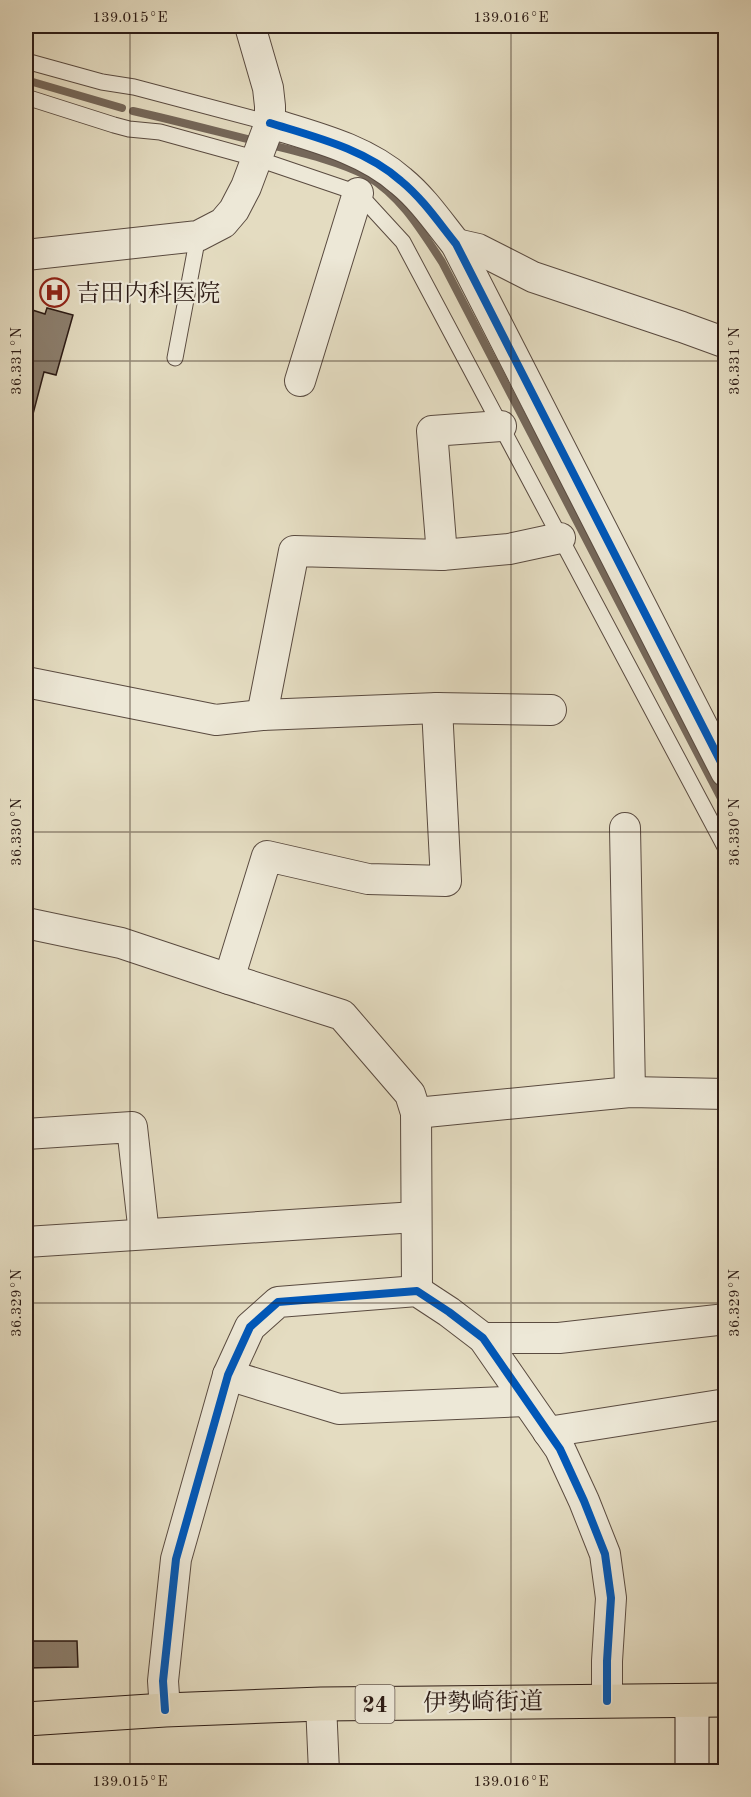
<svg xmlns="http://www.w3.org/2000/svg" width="751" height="1797" font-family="'Old Standard TT','Noto Serif JP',serif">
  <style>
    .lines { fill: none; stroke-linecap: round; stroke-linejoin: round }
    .stream { stroke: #756759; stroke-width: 8 }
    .building { fill: #8c7f6e; stroke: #2c1b15; stroke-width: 1.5 }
    .lane-casing { stroke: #5a4b40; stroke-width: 17 }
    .street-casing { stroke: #5a4b40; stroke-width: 32 }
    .secondary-casing { stroke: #2c1b15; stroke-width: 35 }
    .primary-casing { stroke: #2c1b15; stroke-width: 35 }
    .lane { stroke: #ede8d7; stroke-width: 15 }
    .street { stroke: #ede8d7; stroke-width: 30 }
    .secondary { stroke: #ede8d7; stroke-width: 33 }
    .primary { stroke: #e4dcc1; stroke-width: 33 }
    .cycleway-casing { stroke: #ede8d7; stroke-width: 11 }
    .cycleway { stroke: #0057b8; stroke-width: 8 }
    .ticks { fill: none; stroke: #2c1b15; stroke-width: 1.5; stroke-opacity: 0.45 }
    .labels { text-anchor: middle; stroke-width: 4.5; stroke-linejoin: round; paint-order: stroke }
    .shield { fill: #ede8d7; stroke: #66584f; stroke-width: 1.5 }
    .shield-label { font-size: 22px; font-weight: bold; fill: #2c1b15 }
    .poi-label { font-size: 24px; fill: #2c1b15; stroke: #ede8d7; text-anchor: start }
    .street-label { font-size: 24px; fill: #2c1b15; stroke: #ede8d7 }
    .neatline { fill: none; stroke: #2c1b15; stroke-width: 2 }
    .ticks-label { font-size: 15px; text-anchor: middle; fill: #2c1b15 }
  </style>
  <rect width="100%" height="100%" fill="#e4dcc1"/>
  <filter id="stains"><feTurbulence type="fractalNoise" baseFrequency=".00333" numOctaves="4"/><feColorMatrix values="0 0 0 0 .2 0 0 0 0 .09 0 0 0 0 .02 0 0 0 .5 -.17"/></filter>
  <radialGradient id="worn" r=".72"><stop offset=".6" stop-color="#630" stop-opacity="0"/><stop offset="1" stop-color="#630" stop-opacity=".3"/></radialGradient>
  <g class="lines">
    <!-- stream -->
    <g class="stream">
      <polyline points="26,80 122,108"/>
      <path d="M133,111C178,121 222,133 267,144C298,152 339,161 367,176C401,196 421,230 442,262L726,808"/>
    </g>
  </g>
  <!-- building -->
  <g class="building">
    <polygon points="26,308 45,314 47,308 73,315 56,375 44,372 33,414 26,413"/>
    <polygon points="26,1641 77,1641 78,1667 26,1668"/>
  </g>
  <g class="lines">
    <defs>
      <g id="lane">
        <polyline points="26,61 102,82 134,87 270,123"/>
        <polyline points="26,97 114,125 129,129 160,132 258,159 358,193 403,242 726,849"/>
        <polyline points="175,358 198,236"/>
      </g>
      <g id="street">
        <path d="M270,123C315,137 365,149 401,181C423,199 439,223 456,244L726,772"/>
        <polyline points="456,244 478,249 533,277 682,327 726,343"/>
        <polyline points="26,255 198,236 223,223 234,210 246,187 270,123 270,106 268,88 250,26"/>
        <polyline points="300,381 358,193"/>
        <polyline points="442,555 432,431 501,426"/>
        <polyline points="26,682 216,720 262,715 437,708 551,710"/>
        <polyline points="262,715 294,551 442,555 509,549 560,538"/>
        <polyline points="625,828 630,1092"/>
        <polyline points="26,923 121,943 229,979 342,1015 410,1094 416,1113 417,1291"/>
        <polyline points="229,979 267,856 368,879 446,881 437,708"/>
        <polyline points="416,1113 630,1092 726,1094"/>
        <polyline points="26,1134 132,1127 144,1234"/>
        <polyline points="26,1242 416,1217"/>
        <polyline points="483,1338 559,1338 726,1319"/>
        <polyline points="228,1375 339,1409 526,1401"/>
        <polyline points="548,1432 726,1404"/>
        <polyline points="321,1704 324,1772"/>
        <polyline points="165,1710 163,1681 176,1559 228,1375 250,1327 278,1302 417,1291 449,1312 483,1338 560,1449 584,1501 605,1554 611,1598 607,1661 607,1701"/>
      </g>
      <polyline id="secondary" points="692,1701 692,1772"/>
      <polyline id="primary" points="26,1719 165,1710 321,1704 726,1700"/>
    </defs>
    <!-- lane casing -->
    <use href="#lane" class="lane-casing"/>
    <!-- street casing -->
    <use href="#street" class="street-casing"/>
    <!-- secondary casing -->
    <use href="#secondary" class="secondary-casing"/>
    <!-- primary casing -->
    <use href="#primary" class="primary-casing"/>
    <!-- lane -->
    <use href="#lane" class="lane"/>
    <!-- street -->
    <use href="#street" class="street"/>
    <!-- secondary -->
    <use href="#secondary" class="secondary"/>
    <!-- primary -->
    <use href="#primary" class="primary"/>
    <defs>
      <g id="cycleway">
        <path d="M270,123C315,137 365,149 401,181C423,199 439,223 456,244L726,772"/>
        <polyline points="165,1710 163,1681 176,1559 228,1375 250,1327 278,1302 417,1291 449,1312 483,1338 560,1449 584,1501 605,1554 611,1598 607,1661 607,1701"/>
      </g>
    </defs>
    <!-- cycleway casing -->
    <use href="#cycleway" class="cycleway-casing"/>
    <!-- cycleway -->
    <use href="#cycleway" class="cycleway"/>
  </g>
  <!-- ticks -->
  <path class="ticks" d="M130,26V1772M511,26V1772M26,361H726M26,832H726M26,1303H726"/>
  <!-- icons -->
  <defs>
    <symbol id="hospital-ring" viewBox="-11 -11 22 22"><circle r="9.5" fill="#ede8d7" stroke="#8f2418" stroke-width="1.5"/><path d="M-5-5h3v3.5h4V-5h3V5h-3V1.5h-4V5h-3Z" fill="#8f2418"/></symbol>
  </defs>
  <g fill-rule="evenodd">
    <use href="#hospital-ring" x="38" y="276" width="33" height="33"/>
  </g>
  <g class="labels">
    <!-- shield labels -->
    <rect class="shield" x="355.5" y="1685" width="39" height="38" rx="4.5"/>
    <g class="shield-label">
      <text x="375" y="1712">24</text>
    </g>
    <!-- poi labels -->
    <g class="poi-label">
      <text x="76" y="301">吉田内科医院</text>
    </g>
    <!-- street labels -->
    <g class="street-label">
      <text transform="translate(483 1702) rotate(-1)" y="8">伊勢崎街道</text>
    </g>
  </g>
  <!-- margin -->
  <rect width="751" height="1797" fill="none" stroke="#e4dcc1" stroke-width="66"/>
  <rect x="33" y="33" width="685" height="1731" class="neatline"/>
  <g class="ticks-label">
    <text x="130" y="22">139.015°E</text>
    <text x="511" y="22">139.016°E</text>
    <text transform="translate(16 361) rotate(-90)" y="5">36.331°N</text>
    <text transform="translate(734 361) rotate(-90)" y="5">36.331°N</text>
    <text transform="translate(16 832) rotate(-90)" y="5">36.330°N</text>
    <text transform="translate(734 832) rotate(-90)" y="5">36.330°N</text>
    <text transform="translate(16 1303) rotate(-90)" y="5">36.329°N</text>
    <text transform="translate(734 1303) rotate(-90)" y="5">36.329°N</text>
    <text x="130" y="1786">139.015°E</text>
    <text x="511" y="1786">139.016°E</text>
  </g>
  <rect width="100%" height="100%" filter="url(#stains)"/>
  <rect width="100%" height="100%" fill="url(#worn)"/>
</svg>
